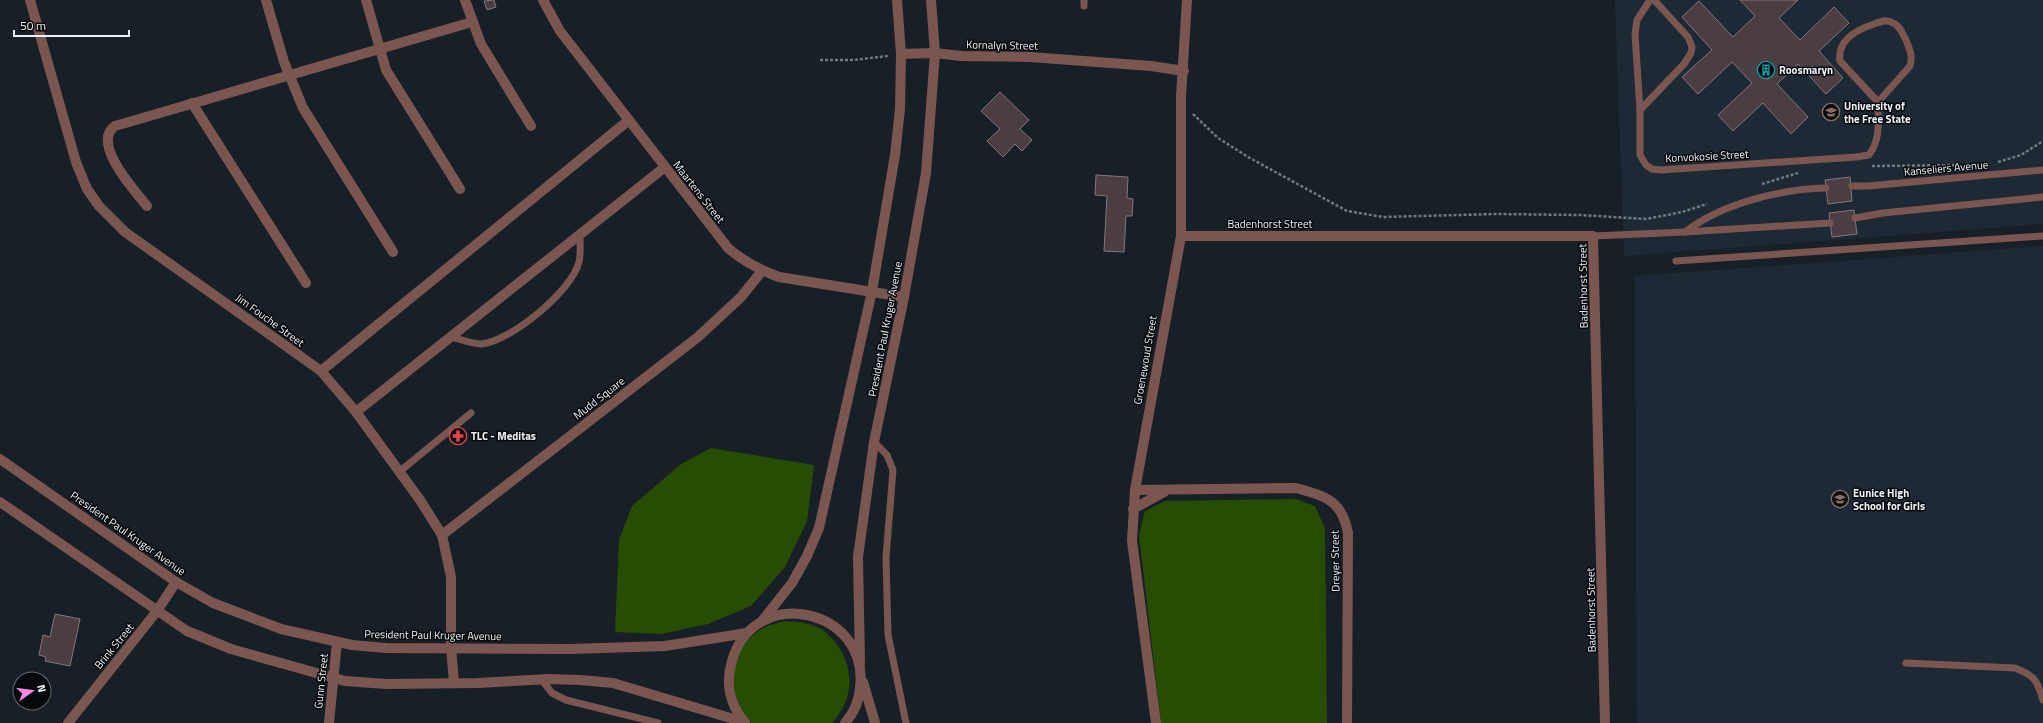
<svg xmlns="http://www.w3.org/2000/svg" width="2043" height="723" font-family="'Titillium Web',sans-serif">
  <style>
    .built { fill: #1d2a35 }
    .green { fill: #264d01 }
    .building { fill: #4a3e42; stroke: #84767b }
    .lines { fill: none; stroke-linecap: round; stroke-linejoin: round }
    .path { stroke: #72797f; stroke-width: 2.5; stroke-dasharray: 3 2; stroke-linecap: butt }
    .service { stroke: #7b5650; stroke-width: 7 }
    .minor { stroke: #7b5650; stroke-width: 10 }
    .tertiary { stroke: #7b5650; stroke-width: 10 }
    .labels { text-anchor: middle; stroke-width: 3; stroke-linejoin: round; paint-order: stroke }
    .street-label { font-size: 11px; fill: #edf3f8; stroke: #06090c }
    .poi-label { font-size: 11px; font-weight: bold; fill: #edf3f8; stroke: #06090c; text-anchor: start }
  </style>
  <rect width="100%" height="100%" fill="#182027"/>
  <!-- built -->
  <g class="built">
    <polygon points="1615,0 2043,0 2043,224 1624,256"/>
    <polygon points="2043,246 2043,723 1637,723 1635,276"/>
  </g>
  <!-- green -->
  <g class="green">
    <polygon points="711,448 814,465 807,521 785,567 751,606 708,624 661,634 615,632 619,540 632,506 681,464"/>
    <polygon points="1295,499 1315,506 1325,528 1327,723 1161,723 1139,535 1145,511 1165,501"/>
    <path d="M785,621C799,622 813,623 824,631C848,650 858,684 841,711C838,715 836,720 832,723H751C723,692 727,648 765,627C771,624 779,623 785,621Z"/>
  </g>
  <!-- building -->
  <g class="building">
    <polygon points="494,0 496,7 487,10 484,1"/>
    <polygon points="1740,0 1798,0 1779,18 1800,40 1834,7 1849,23 1819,51 1843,78 1826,94 1798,64 1777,84 1808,117 1791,134 1763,103 1733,131 1718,115 1752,83 1732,62 1698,94 1682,77 1712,50 1682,17 1699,1 1733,37 1755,16"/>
    <polygon points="1000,92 1029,120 1020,129 1032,140 1022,151 1015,144 1003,157 987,141 1000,129 981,111"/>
    <polygon points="1096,175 1128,177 1127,198 1133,199 1132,216 1126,216 1124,252 1104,251 1107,196 1095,195"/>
    <polygon points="1850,177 1852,201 1828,204 1825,180"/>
    <polygon points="1854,210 1857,234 1832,237 1829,213"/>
    <polygon points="55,614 80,619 70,666 45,661 46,657 39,655 43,635 50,637"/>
  </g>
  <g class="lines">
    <!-- path -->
    <g class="path">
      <polyline points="820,60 854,60 888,56"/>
      <polyline points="1193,114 1218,138 1248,157 1347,211 1383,217 1496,214 1580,215 1646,219 1682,212 1707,204"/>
      <polyline points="1998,162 2021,155 2043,141"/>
      <polyline points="1872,166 1961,165"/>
      <polyline points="1762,184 1798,173"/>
    </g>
    <!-- service -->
    <g class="service">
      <path d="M1650,0L1637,20L1635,34L1640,110V155L1646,165L1652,169L1661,170L1856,157L1869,155C1881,139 1878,121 1878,102L1840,61C1837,40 1856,30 1874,24C1880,22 1885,19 1891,22C1900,25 1902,33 1906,40C1910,50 1913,56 1910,66L1878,102"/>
      <polyline points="1084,6 1084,0"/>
      <polyline points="1640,110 1684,64 1691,53 1692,47 1688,37 1654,0"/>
      <polyline points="1852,186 1868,186 2043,170"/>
      <polyline points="1855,218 1883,213 2043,197"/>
      <path d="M1685,232C1721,204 1780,189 1826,188"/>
      <polyline points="1593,236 1685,232 1830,223"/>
      <polyline points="1676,261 2043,236"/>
      <path d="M451,337C460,339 472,344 481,344C510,342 572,291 579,262C581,254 580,243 580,234"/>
      <polyline points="874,442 887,455 893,470 886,557 888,635 906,723"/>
      <polyline points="399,472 471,413"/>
      <path d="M1906,663L2015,668C2035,676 2037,680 2043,700"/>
      <polyline points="541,679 552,693 566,700 658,723"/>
    </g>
    <!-- minor -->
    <g class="minor">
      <polyline points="30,0 76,162 87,189 99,206 125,232 321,371 356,412 420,500 442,535 451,577 451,647 454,683"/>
      <polyline points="266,0 284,62 303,108 393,252"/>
      <polyline points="366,0 386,70 460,189"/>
      <polyline points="465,0 481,44 531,126"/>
      <path d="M543,0L560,31L728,248C744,262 760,270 779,277L904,297"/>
      <polyline points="901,54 935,53 961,56 1030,57 1151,66 1184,71"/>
      <polyline points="192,103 306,283"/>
      <path d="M147,206C134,190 91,143 115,126L472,22"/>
      <polyline points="1181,236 1593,236 1605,723"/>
      <polyline points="321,371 629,120"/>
      <polyline points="356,412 665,167"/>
      <path d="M1135,490L1296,488C1325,496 1342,500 1348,533L1347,723"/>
      <polyline points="1133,509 1164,492"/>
      <polyline points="442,535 698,337 741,297 762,271"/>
      <polyline points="68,723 157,611 176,582"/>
      <polyline points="329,723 337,642"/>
      <polyline points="1156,723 1132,541 1135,490 1181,236 1181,96 1187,0"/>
    </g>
    <!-- tertiary -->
    <g class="tertiary">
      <polyline points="0,459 176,582 213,603 281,629 352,645 386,648 570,649 665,646 747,633"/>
      <polyline points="0,502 187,631 231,649 345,681 386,684 478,683 549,679 580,680 613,683 744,722"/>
      <polyline points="762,621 792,583 807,556 819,528 872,291 895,155 900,109 901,54 897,0"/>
      <polyline points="860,663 858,557 874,442 904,297 926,173 935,53 931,0"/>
      <polyline points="863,682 875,723"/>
      <path d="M745,723C730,705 725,683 732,661C754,583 870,608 860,688C859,701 854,713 845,723"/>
    </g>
  </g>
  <!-- icons -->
  <defs>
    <symbol id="building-ring" viewBox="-11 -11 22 22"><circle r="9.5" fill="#06090c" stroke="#0f9aa8" stroke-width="1.5"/><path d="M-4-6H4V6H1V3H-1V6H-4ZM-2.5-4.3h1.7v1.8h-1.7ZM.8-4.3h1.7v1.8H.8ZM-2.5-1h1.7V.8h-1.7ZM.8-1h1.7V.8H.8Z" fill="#0f9aa8"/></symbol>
    <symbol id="university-ring" viewBox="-11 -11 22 22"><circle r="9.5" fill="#06090c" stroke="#8d6e63" stroke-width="1.5"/><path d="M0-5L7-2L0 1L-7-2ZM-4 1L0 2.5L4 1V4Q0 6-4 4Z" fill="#8d6e63"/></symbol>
    <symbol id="pharmacy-ring" viewBox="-11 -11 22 22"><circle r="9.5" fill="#06090c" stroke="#e0444e" stroke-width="1.5"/><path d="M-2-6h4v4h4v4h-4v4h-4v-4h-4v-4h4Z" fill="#e0444e"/></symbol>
    <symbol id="school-ring" viewBox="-11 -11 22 22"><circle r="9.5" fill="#06090c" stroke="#8d6e63" stroke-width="1.5"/><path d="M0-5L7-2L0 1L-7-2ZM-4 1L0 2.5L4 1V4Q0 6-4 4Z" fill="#8d6e63"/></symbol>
  </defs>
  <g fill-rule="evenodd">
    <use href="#building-ring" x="1756" y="60" width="20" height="20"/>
    <use href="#university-ring" x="1821" y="102" width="20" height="20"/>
    <use href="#pharmacy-ring" x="448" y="426" width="20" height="20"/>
    <use href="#school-ring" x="1830" y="489" width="20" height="20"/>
  </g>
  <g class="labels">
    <!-- street labels -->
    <g class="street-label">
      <text transform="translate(1002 45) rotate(1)" y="4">Kornalyn Street</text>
      <text transform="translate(1707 156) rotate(-3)" y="4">Konvokosie Street</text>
      <text transform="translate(1946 168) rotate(-5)" y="4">Kanseliers Avenue</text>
      <text transform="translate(699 192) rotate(52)" y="4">Maartens Street</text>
      <text x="1270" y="228">Badenhorst Street</text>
      <text transform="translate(1583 286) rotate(-91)" y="4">Badenhorst Street</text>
      <text transform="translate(270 320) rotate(36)" y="4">Jim Fouche Street</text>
      <text transform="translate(885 329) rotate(-79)" y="4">President Paul Kruger Avenue</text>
      <text transform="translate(1145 360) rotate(-80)" y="4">Groenewoud Street</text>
      <text transform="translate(599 398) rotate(-38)" y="4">Mudd Square</text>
      <text transform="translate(128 533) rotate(35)" y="4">President Paul Kruger Avenue</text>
      <text transform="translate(1335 561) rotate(-91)" y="4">Dreyer Street</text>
      <text transform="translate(1591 610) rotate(-91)" y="4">Badenhorst Street</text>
      <text transform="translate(433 635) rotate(1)" y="4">President Paul Kruger Avenue</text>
      <text transform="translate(114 646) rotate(-51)" y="4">Brink Street</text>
      <text transform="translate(321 681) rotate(-84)" y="4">Gunn Street</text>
    </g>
    <!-- poi labels -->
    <g class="poi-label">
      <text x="1779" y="74">Roosmaryn</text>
      <text x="1844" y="110">University of<tspan x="1844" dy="13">the Free State</tspan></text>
      <text x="471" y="440">TLC - Meditas</text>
      <text x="1853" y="497">Eunice High<tspan x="1853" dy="13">School for Girls</tspan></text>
    </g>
  </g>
  <!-- north arrow -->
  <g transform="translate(32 691) rotate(76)"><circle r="19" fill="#06090c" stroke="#62676a"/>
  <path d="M0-3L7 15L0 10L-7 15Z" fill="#fc86e3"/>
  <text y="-6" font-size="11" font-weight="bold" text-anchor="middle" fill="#edf3f8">N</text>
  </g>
  <!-- scale -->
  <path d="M14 30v6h115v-6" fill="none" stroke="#edf3f8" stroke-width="2"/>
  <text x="20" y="30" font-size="12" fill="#edf3f8" stroke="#06090c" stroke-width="3" paint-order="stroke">50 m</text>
</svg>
